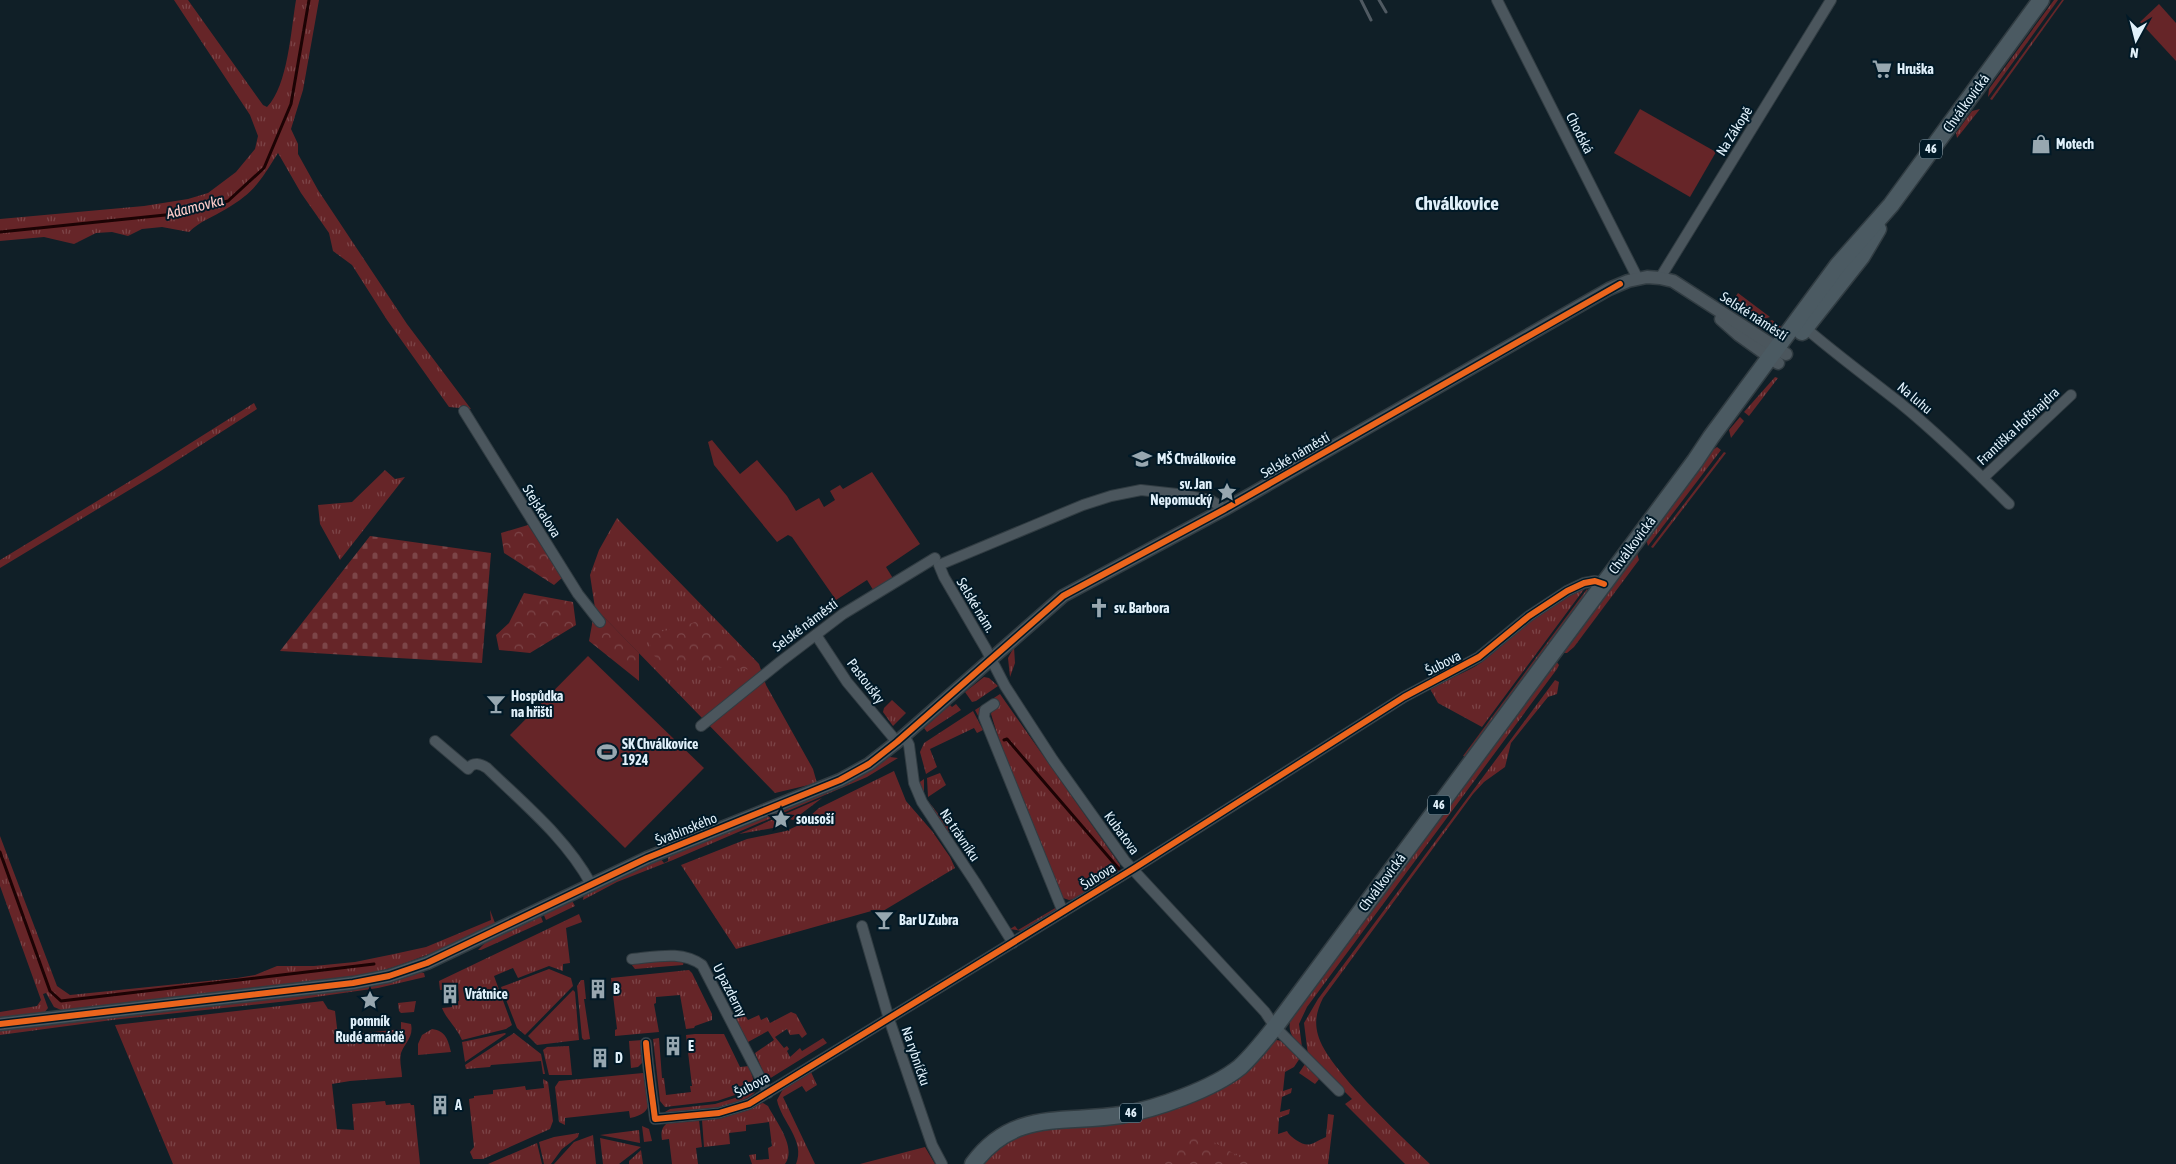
<svg xmlns="http://www.w3.org/2000/svg" width="2176" height="1164" font-family="'Asap Condensed',sans-serif">
  <style>
    .grass { fill: url(#grass-tufts) }
    .forest { fill: url(#forest-crowns) }
    .cemetery { fill: url(#cemetery-stones) }
    .garden { fill: #662528 }
    .lines { fill: none; stroke-linecap: round; stroke-linejoin: round }
    .stream { stroke: #1c0304; stroke-width: 3 }
    .minor-casing { stroke: #313c42; stroke-width: 12 }
    .tertiary-casing { stroke: #313c42; stroke-width: 15 }
    .primary-casing { stroke: #313c42; stroke-width: 19 }
    .minor { stroke: #4b565d; stroke-width: 10 }
    .tertiary { stroke: #4b565d; stroke-width: 12 }
    .primary { stroke: #4b5a62; stroke-width: 16 }
    .rail { stroke: #505a62; stroke-width: 3 }
    .cycleway-casing { stroke: #001927; stroke-width: 9 }
    .cycleway { stroke: #eb651d; stroke-width: 6 }
    .labels { text-anchor: middle; stroke-width: 4; stroke-linejoin: round; paint-order: stroke }
    .shield { fill: #001927; stroke: #9db0bb; stroke-width: 1 }
    .shield-label { font-size: 12px; font-weight: bold; fill: #e0f0fa }
    .poi-label { font-size: 14px; font-weight: bold; fill: #e0f0fa; stroke: #001927; text-anchor: start }
    .street-label { font-size: 14px; fill: #e0f0fa; stroke: #001927 }
    .water-label { font-size: 15px; font-style: italic; fill: #ffccc9; stroke: #001927 }
    .district-label { font-size: 19px; font-weight: bold; fill: #e0f0fa; stroke: #001927 }
  </style>
  <defs>
    <pattern id="grass-tufts" width="24" height="20" patternUnits="userSpaceOnUse" patternTransform="scale(1.25)"><rect width="24" height="20" fill="#662528"/><path d="M3 7l-1-3M5 7V3M7 7l1-3M15 17l-1-3M17 17v-4M19 17l1-3" fill="none" stroke="#7c4548"/></pattern>
    <pattern id="forest-crowns" width="20" height="18" patternUnits="userSpaceOnUse" patternTransform="scale(1.25)"><rect width="20" height="18" fill="#662528"/><path d="M2 6a3 3 0 1 1 6 0M12 15a3 3 0 1 1 6 0" fill="none" stroke="#7c4548"/></pattern>
    <pattern id="cemetery-stones" width="16" height="16" patternUnits="userSpaceOnUse" patternTransform="scale(1.25)"><rect width="16" height="16" fill="#662528"/><path d="M2 7V4a2 2 0 0 1 4 0v3zM10 15v-3a2 2 0 0 1 4 0v3z" fill="#7c4548"/></pattern>
  </defs>
  <rect width="100%" height="100%" fill="#101f27"/>
  <!-- grass -->
  <g class="grass">
    <path d="M174,0H188L263,105L267,107C288,86 291,29 296,0H319L303,90L291,129L298,144V154L318,190L407,324L471,409L449,407L387,320L352,265L333,251L329,233L301,193L278,153C261,180 254,193 226,209C213,217 200,221 189,232L162,227L142,229L128,236L112,232L96,233L74,244L44,237L0,241V219L144,206L188,199L208,193L236,172L255,149L258,136L250,115Z"/>
    <polygon points="2054,0 2058,0 1988,97 1989,89"/>
    <polygon points="2062,0 2064,0 1992,100 1990,99"/>
    <polygon points="1980,109 1957,138 1956,133 1972,111"/>
    <polygon points="1738,293 1770,317 1755,322 1737,308 1739,305 1734,301 1731,303"/>
    <polygon points="1772,320 1784,329 1773,333 1757,327"/>
    <polygon points="1775,377 1778,378 1749,416 1744,412"/>
    <polygon points="254,403 257,409 159,472 0,568 0,560 140,475"/>
    <polygon points="1740,417 1744,421 1731,438 1729,430"/>
    <polygon points="1717,447 1721,450 1648,546 1646,539 1713,450"/>
    <polygon points="1724,452 1726,453 1653,548 1651,547"/>
    <polygon points="385,470 395,479 405,477 340,560 320,524 318,505 352,502"/>
    <polygon points="617,518 759,664 766,685 813,769 817,783 775,793 595,608 590,575 599,550"/>
    <polygon points="1637,553 1639,560 1574,647 1567,653 1562,653"/>
    <path d="M1585,588L1482,727L1438,703L1429,687C1447,679 1466,673 1482,662C1506,644 1559,590 1585,588Z"/>
    <polygon points="1587,589 1588,592 1467,757 1463,756"/>
    <polygon points="1014,647 1015,663 1010,677 1008,658"/>
    <path d="M1556,661L1559,665L1557,669L1307,1007L1299,1024L1302,1047C1292,1038 1286,1030 1292,1016Z"/>
    <polygon points="984,677 989,678 998,686 976,701 972,702 965,692"/>
    <path d="M1555,680L1559,682L1557,694L1548,697L1511,743L1505,767L1484,782L1473,794L1323,998C1317,1010 1314,1021 1318,1035C1327,1069 1403,1137 1430,1164H1405L1345,1104L1352,1099L1308,1055L1304,1023L1318,999Z"/>
    <polygon points="1000,694 1120,865 1118,874 1075,899 1069,900 1060,897 1014,783 995,727 991,714 994,701 979,710 987,733 975,710"/>
    <polygon points="892,700 906,713 893,726 883,712 884,708"/>
    <polygon points="956,704 961,710 927,732 924,728 950,705 952,707"/>
    <polygon points="973,711 983,730 977,733 974,728 930,749 937,767 926,774 920,752 924,743"/>
    <polygon points="890,757 898,758 867,777 673,860 617,882 583,900 584,893 660,858 664,863 668,861 668,855 830,790 857,778"/>
    <polygon points="894,771 906,801 932,831 950,857 955,868 883,911 875,910 736,949 681,865 747,839 786,831 801,824 819,808"/>
    <polygon points="940,773 946,785 928,797 927,778"/>
    <polygon points="924,779 924,796 951,830 947,834 922,797 917,784"/>
    <polygon points="822,798 793,820 786,818 782,820 781,823 784,826 739,834"/>
    <path d="M0,836L57,986L70,995L237,978L255,975L277,966H314L355,962L394,954L426,947L491,920L490,910L495,923L494,926C449,946 408,965 359,977L66,1012L54,1007L46,993L43,994L48,1008L44,1013L0,1019V1012L37,1006L41,1000L0,886Z"/>
    <polygon points="571,899 575,906 546,920 543,913"/>
    <polygon points="1057,907 1055,911 1022,931 1010,929 1015,926 1018,930"/>
    <polygon points="540,914 543,922 481,950 478,950 488,940"/>
    <path d="M579,914L582,922L566,928L570,963L563,964V971L549,966L518,978L513,968L494,976L512,1025L506,1029L462,1040C457,1028 447,1020 442,1008L452,1007V1002L459,1001L458,988L440,990L439,981Z"/>
    <polygon points="681,959 684,961 683,965 635,969 631,964"/>
    <polygon points="549,969 571,978 573,986 525,1035 517,1028 501,987"/>
    <polygon points="689,970 692,973 712,1014 712,1020 695,1026 694,1028 686,1029 680,995 656,997 656,1003 654,1004 659,1032 615,1036 615,1030 617,1029 611,978"/>
    <polygon points="420,972 424,973 425,977 378,988 288,1001 112,1020 0,1035 0,1029 389,981"/>
    <polygon points="581,980 584,980 586,999 584,999 590,1039 584,1040 582,1038 577,986"/>
    <polygon points="573,990 575,992 579,1040 537,1045 528,1036"/>
    <path d="M323,1001L328,1009L335,1011L338,1036L401,1029V1022L411,1024C414,1037 404,1044 401,1053C399,1061 402,1070 402,1077L350,1081L332,1084L337,1129L354,1130L352,1104L385,1101L386,1105L410,1103L411,1105H414L420,1164H173L115,1025Z"/>
    <polygon points="416,1001 414,1012 401,1013 399,1011 398,1003"/>
    <polygon points="743,1012 748,1020 759,1015 761,1020 767,1017 770,1023 791,1012 796,1014 807,1034 802,1038 799,1034 790,1035 787,1029 775,1037 784,1048 787,1046 789,1049 787,1051 790,1057 800,1048 802,1051 823,1038 827,1043 769,1079 765,1076 755,1053 774,1040 768,1031 748,1042 735,1018 736,1015"/>
    <path d="M432,1029C446,1031 448,1040 451,1052L418,1055V1044L422,1035Z"/>
    <polygon points="505,1033 506,1034 465,1062 462,1042"/>
    <polygon points="514,1033 541,1054 545,1074 543,1074 541,1061 491,1065 490,1067 466,1069 465,1065"/>
    <polygon points="695,1034 724,1034 740,1067 749,1066 756,1088 717,1101 665,1107 660,1101 653,1039 659,1038 662,1078 664,1078 666,1095 691,1092 690,1086 692,1086 686,1035"/>
    <polygon points="643,1040 644,1061 638,1067 631,1068 629,1041"/>
    <path d="M1276,1040L1283,1041L1300,1058L1294,1067L1285,1072L1283,1091L1292,1088L1291,1093L1282,1097L1280,1112L1290,1109L1289,1114L1279,1118L1278,1134L1287,1131C1289,1135 1291,1136 1296,1140C1309,1149 1312,1143 1326,1137L1328,1114L1334,1115L1328,1164H982L1004,1143L1026,1132L1140,1117Z"/>
    <polygon points="569,1046 572,1075 549,1075 543,1050 547,1047"/>
    <polygon points="1305,1064 1307,1064 1320,1078 1315,1084 1299,1073"/>
    <path d="M811,1072L817,1085L806,1092L802,1086L783,1097L815,1164H796C806,1141 781,1121 777,1100L783,1089Z"/>
    <path d="M643,1073L646,1076C648,1097 657,1113 630,1118L629,1111L565,1118V1125L559,1122L555,1087L559,1081Z"/>
    <polygon points="543,1079 548,1082 553,1121 550,1129 483,1159 473,1159 470,1152 474,1147 469,1099 474,1098 474,1096 493,1094 493,1090 525,1086 526,1090 544,1088"/>
    <path d="M755,1092C747,1105 680,1117 665,1112L670,1109L715,1104Z"/>
    <path d="M758,1104L763,1103L768,1106C776,1122 797,1147 785,1164H752L749,1155L756,1154V1160L769,1159L768,1148L772,1146L769,1122L746,1125V1131L729,1133L730,1144L704,1147L702,1120L743,1111Z"/>
    <path d="M699,1120L702,1147L696,1148L698,1164H672L669,1139L662,1140C661,1133 661,1128 667,1123Z"/>
    <polygon points="642,1126 649,1129 652,1141 644,1142"/>
    <polygon points="639,1130 640,1143 600,1135"/>
    <polygon points="579,1133 578,1137 562,1149 551,1164 544,1164 539,1142 554,1137"/>
    <polygon points="593,1135 596,1164 554,1164 574,1142"/>
    <polygon points="600,1138 641,1147 619,1164 603,1164"/>
    <polygon points="537,1143 542,1164 488,1164"/>
    <polygon points="925,1147 935,1164 860,1164"/>
    <polygon points="641,1150 643,1164 629,1164 629,1161"/>
  </g>
  <!-- forest -->
  <g class="forest">
    <polygon points="528,525 563,577 554,585 504,553 501,533"/>
    <polygon points="524,593 573,602 576,625 530,653 499,650 496,635 509,623"/>
    <polygon points="595,608 639,653 639,681 589,641"/>
    <polygon points="698,621 730,643 756,670 663,663 652,654 648,634 674,629"/>
    <path d="M1198,1133L1252,1164H1164C1170,1149 1181,1135 1198,1133Z"/>
  </g>
  <!-- cemetery -->
  <polygon class="cemetery" points="370,536 491,553 482,663 280,651"/>
  <!-- garden -->
  <g class="garden">
    <polygon points="2159,4 2176,23 2176,61 2140,22"/>
    <polygon points="1640,109 1716,152 1690,197 1614,153"/>
    <polygon points="712,440 740,474 757,460 787,496 796,511 819,498 824,507 835,500 830,491 840,485 843,489 872,472 920,544 886,567 894,580 875,593 867,580 836,600 792,537 788,535 777,542 714,465 708,442"/>
    <polygon points="588,656 704,768 625,848 510,735"/>
  </g>
  <g class="lines">
    <!-- stream -->
    <g class="stream">
      <polyline points="0,232 175,214 228,201 264,168 291,104 309,0"/>
      <polyline points="1004,740 1007,739 1119,869"/>
      <polyline points="0,852 50,991 61,1001 374,964"/>
    </g>
    <defs>
      <g id="minor">
        <polyline points="1497,0 1638,279"/>
        <polyline points="1660,278 1831,0"/>
        <path d="M1802,325C1833,352 1867,377 1900,403C1938,434 1974,469 2009,504"/>
        <polyline points="464,411 578,594 600,622"/>
        <polyline points="1983,478 2071,395"/>
        <polyline points="1225,509 1210,500 1177,494 1141,490 1111,496 1083,505 939,565 944,577 986,649 1005,686 1053,760 1125,861 1265,1012 1275,1027 1339,1091"/>
        <polyline points="816,635 847,682 897,742"/>
        <polyline points="994,704 985,710 984,717 1063,912"/>
        <polyline points="701,726 780,662 843,614 935,558"/>
        <polyline points="904,735 909,745 914,783 922,802 975,882 1013,943"/>
        <path d="M435,741L468,769C473,761 481,764 487,768C524,804 566,838 591,884"/>
        <polyline points="862,926 889,1019 932,1145 942,1164"/>
        <path d="M632,959C656,957 681,950 702,965L768,1093"/>
        <path d="M646,1043C648,1069 652,1094 655,1119L719,1113L749,1104L1133,869L1404,697L1479,657L1529,616L1567,591L1584,583L1595,581L1604,584"/>
      </g>
      <g id="tertiary">
        <polyline points="1721,319 1739,335 1778,363"/>
        <polyline points="0,1024 353,983 389,976 427,963 647,858 840,780 869,764 897,742 1063,596 1225,509 1609,289 1628,281 1647,277 1660,278 1673,281 1786,354"/>
      </g>
      <g id="primary">
        <polyline points="1802,332 1862,256 1878,229"/>
        <path d="M973,1164C1013,1109 1064,1124 1121,1115C1156,1109 1213,1089 1240,1067C1253,1055 1264,1041 1275,1027L1695,461L1711,437L1838,265L1891,205L2041,0"/>
      </g>
    </defs>
    <!-- minor casing -->
    <use href="#minor" class="minor-casing"/>
    <!-- tertiary casing -->
    <use href="#tertiary" class="tertiary-casing"/>
    <!-- primary casing -->
    <use href="#primary" class="primary-casing"/>
    <!-- minor -->
    <use href="#minor" class="minor"/>
    <!-- tertiary -->
    <use href="#tertiary" class="tertiary"/>
    <!-- primary -->
    <use href="#primary" class="primary"/>
    <!-- rail -->
    <g class="rail">
      <polyline points="1361,0 1371,20"/>
      <polyline points="1379,0 1386,12"/>
    </g>
    <defs>
      <g id="cycleway">
        <polyline points="0,1024 353,983 389,976 427,963 647,858 840,780 869,764 897,742 1063,596 1225,509 1620,284"/>
        <path d="M646,1043C648,1069 652,1094 655,1119L719,1113L749,1104L1133,869L1404,697L1479,657L1529,616L1567,591L1584,583L1595,581L1604,584"/>
      </g>
    </defs>
    <!-- cycleway casing -->
    <use href="#cycleway" class="cycleway-casing"/>
    <!-- cycleway -->
    <use href="#cycleway" class="cycleway"/>
  </g>
  <!-- icons -->
  <defs>
    <symbol id="supermarket-bare" viewBox="-9 -9 18 18"><path d="M-6-5.5h2.5l.6 2H6L4.5 2H-2.5L-4.4-4H-6ZM-1.5 3.2a1.3 1.3 0 1 0 .1 0ZM3 3.2a1.3 1.3 0 1 0 .1 0Z" fill="#97a7b0" stroke="#001927" stroke-width="2.5" paint-order="stroke"/></symbol>
    <symbol id="shop-bare" viewBox="-9 -9 18 18"><path d="M-5-2.5h2.3a2.7 3.5 0 0 1 5.4 0H5L5.5 6h-11ZM-1.5-2.5h3a1.5 2.3 0 0 0-3 0Z" fill="#97a7b0" stroke="#001927" stroke-width="2.5" paint-order="stroke"/></symbol>
    <symbol id="school-bare" viewBox="-9 -9 18 18"><path d="M0-5L7-2L0 1L-7-2ZM-4 1L0 2.5L4 1V4Q0 6-4 4Z" fill="#97a7b0" stroke="#001927" stroke-width="2.5" paint-order="stroke"/></symbol>
    <symbol id="sight-bare" viewBox="-9 -9 18 18"><path d="M0-6L1.8-2.2L6-1.7L2.9 1.2L3.7 5.4L0 3.3L-3.7 5.4L-2.9 1.2L-6-1.7L-1.8-2.2Z" fill="#97a7b0" stroke="#001927" stroke-width="2.5" paint-order="stroke"/></symbol>
    <symbol id="church-bare" viewBox="-9 -9 18 18"><path d="M-1.2-6h2.4v3.5h3.3v2.4h-3.3V6h-2.4V-.1h-3.3v-2.4h3.3Z" fill="#97a7b0" stroke="#001927" stroke-width="2.5" paint-order="stroke"/></symbol>
    <symbol id="bar-bare" viewBox="-9 -9 18 18"><path d="M-6-5H6L.8 .8V4.5H3.5V6h-7V4.5H-.8V.8Z" fill="#97a7b0" stroke="#001927" stroke-width="2.5" paint-order="stroke"/></symbol>
    <symbol id="stadium-bare" viewBox="-9 -9 18 18"><path d="M0-5a6.5 5 0 1 0 0 10a6.5 5 0 1 0 0-10ZM-3.5-1.8h7v3.6h-7Z" fill="#97a7b0" stroke="#001927" stroke-width="2.5" paint-order="stroke"/></symbol>
    <symbol id="building-bare" viewBox="-9 -9 18 18"><path d="M-4-6H4V6H1V3H-1V6H-4ZM-2.5-4.3h1.7v1.8h-1.7ZM.8-4.3h1.7v1.8H.8ZM-2.5-1h1.7V.8h-1.7ZM.8-1h1.7V.8H.8Z" fill="#97a7b0" stroke="#001927" stroke-width="2.5" paint-order="stroke"/></symbol>
  </defs>
  <g fill-rule="evenodd">
    <use href="#supermarket-bare" x="1868" y="55" width="28" height="28"/>
    <use href="#shop-bare" x="2027" y="130" width="28" height="28"/>
    <use href="#school-bare" x="1128" y="445" width="28" height="28"/>
    <use href="#sight-bare" x="1213" y="478" width="28" height="28"/>
    <use href="#church-bare" x="1085" y="594" width="28" height="28"/>
    <use href="#bar-bare" x="482" y="690" width="28" height="28"/>
    <use href="#stadium-bare" x="593" y="738" width="28" height="28"/>
    <use href="#sight-bare" x="767" y="805" width="28" height="28"/>
    <use href="#bar-bare" x="870" y="906" width="28" height="28"/>
    <use href="#building-bare" x="584" y="975" width="28" height="28"/>
    <use href="#building-bare" x="436" y="980" width="28" height="28"/>
    <use href="#sight-bare" x="356" y="986" width="28" height="28"/>
    <use href="#building-bare" x="659" y="1032" width="28" height="28"/>
    <use href="#building-bare" x="586" y="1044" width="28" height="28"/>
    <use href="#building-bare" x="426" y="1091" width="28" height="28"/>
  </g>
  <g class="labels">
    <!-- shield labels -->
    <g class="shield">
      <rect x="1920" y="139.5" width="22" height="19" rx="4"/>
      <rect x="1428" y="795.5" width="22" height="19" rx="4"/>
      <rect x="1120" y="1103.5" width="22" height="19" rx="4"/>
    </g>
    <g class="shield-label">
      <text x="1931" y="153">46</text>
      <text x="1439" y="809">46</text>
      <text x="1131" y="1117">46</text>
    </g>
    <!-- poi labels -->
    <g class="poi-label">
      <text x="1897" y="74">Hruška</text>
      <text x="2056" y="149">Motech</text>
      <text x="1157" y="464">MŠ Chválkovice</text>
      <text x="1212" y="489" text-anchor="end">sv. Jan<tspan x="1212" dy="16">Nepomucký</tspan></text>
      <text x="1114" y="613">sv. Barbora</text>
      <text x="511" y="701">Hospůdka<tspan x="511" dy="16">na hřišti</tspan></text>
      <text x="622" y="749">SK Chválkovice<tspan x="622" dy="16">1924</tspan></text>
      <text x="796" y="824">sousoší</text>
      <text x="899" y="925">Bar U Zubra</text>
      <text x="613" y="994">B</text>
      <text x="465" y="999">Vrátnice</text>
      <text x="370" y="1026" text-anchor="middle">pomník<tspan x="370" dy="16">Rudé armádě</tspan></text>
      <text x="688" y="1051">E</text>
      <text x="615" y="1063">D</text>
      <text x="455" y="1110">A</text>
    </g>
    <!-- street labels -->
    <g class="street-label">
      <text transform="translate(1966 103) rotate(-54)" y="5">Chválkovická</text>
      <text transform="translate(1734 131) rotate(-58)" y="5">Na Zákopě</text>
      <text transform="translate(1580 133) rotate(63)" y="5">Chodská</text>
      <text transform="translate(1754 316) rotate(33)" y="5">Selské náměstí</text>
      <text transform="translate(1915 398) rotate(40)" y="5">Na luhu</text>
      <text transform="translate(2018 426) rotate(-43)" y="5">Františka Hofšnajdra</text>
      <text transform="translate(1295 455) rotate(-30)" y="5">Selské náměstí</text>
      <text transform="translate(542 511) rotate(58)" y="5">Stejskalova</text>
      <text transform="translate(1632 545) rotate(-53)" y="5">Chválkovická</text>
      <text transform="translate(976 605) rotate(59)" y="5">Selské nám.</text>
      <text transform="translate(805 625) rotate(-37)" y="5">Selské náměstí</text>
      <text transform="translate(1443 663) rotate(-27)" y="5">Šubova</text>
      <text transform="translate(866 681) rotate(53)" y="5">Pastoušky</text>
      <text transform="translate(686 829) rotate(-22)" y="5">Švabinského</text>
      <text transform="translate(1122 833) rotate(54)" y="5">Kubatova</text>
      <text transform="translate(960 835) rotate(56)" y="5">Na trávníku</text>
      <text transform="translate(1098 876) rotate(-32)" y="5">Šubova</text>
      <text transform="translate(1382 882) rotate(-53)" y="5">Chválkovická</text>
      <text transform="translate(730 990) rotate(63)" y="5">U pazderny</text>
      <text transform="translate(916 1056) rotate(71)" y="5">Na rybníčku</text>
      <text transform="translate(752 1085) rotate(-28)" y="5">Šubova</text>
    </g>
    <!-- water labels -->
    <g class="water-label">
      <text transform="translate(195 207) rotate(-14)" y="5">Adamovka</text>
    </g>
    <!-- district labels -->
    <g class="district-label">
      <text x="1457" y="210">Chválkovice</text>
    </g>
  </g>
  <!-- north arrow -->
  <g transform="translate(2136 40) rotate(187)" stroke="#001927" stroke-width="4" paint-order="stroke">
  <path d="M0-4L9 19L0 12L-9 19Z" fill="#e0f0fa"/>
  <text y="-8" font-size="14" font-weight="bold" text-anchor="middle" fill="#e0f0fa">N</text>
  </g>
</svg>
